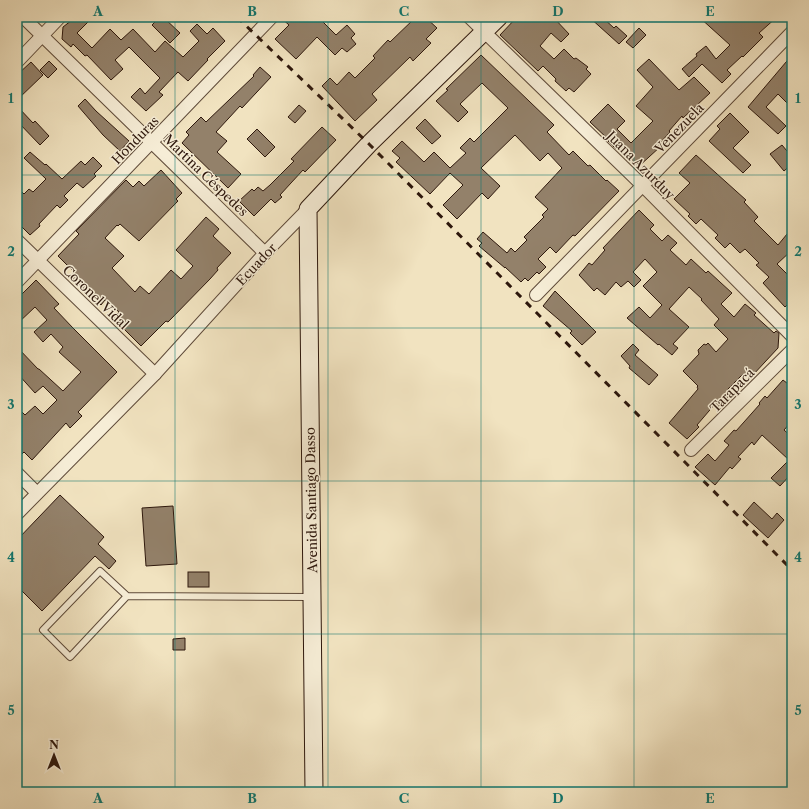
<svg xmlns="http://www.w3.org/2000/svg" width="809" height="809" font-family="'Libre Caslon Text',serif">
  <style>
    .building { fill: #93816a; stroke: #2d170c }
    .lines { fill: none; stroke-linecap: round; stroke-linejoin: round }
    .service-casing { stroke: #5e4a39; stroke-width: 8 }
    .minor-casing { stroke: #5e4a39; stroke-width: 14 }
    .secondary-casing { stroke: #2d170c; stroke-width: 19 }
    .service { stroke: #f6edd6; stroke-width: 6 }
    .minor { stroke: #f6edd6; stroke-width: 12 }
    .secondary { stroke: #f6edd6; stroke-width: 17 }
    .rail { stroke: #2d170c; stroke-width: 3; stroke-dasharray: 7 7; stroke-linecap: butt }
    .grid { fill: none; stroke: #0f766e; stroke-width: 1; stroke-opacity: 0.55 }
    .labels { text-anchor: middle; stroke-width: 3; stroke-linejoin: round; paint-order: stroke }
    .street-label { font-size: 13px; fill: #2d170c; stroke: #f6edd6 }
    .neatline { fill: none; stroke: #0f766e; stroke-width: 1.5 }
    .grid-label { font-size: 13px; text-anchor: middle; font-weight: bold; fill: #0f766e }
  </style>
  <rect width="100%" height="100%" fill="#f1e3c0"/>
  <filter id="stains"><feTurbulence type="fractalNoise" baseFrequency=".005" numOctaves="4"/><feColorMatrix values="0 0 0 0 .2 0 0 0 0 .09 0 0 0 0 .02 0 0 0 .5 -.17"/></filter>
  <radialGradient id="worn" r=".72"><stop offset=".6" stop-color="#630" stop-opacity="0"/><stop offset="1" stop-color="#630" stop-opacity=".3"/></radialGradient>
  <!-- building -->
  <g class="building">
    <polygon points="76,17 93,17 77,33 92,48 110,29 121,40 133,29 155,52 165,41 183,57 199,41 190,31 197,24 207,34 213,28 225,41 207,59 208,60 188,81 178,72 159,92 163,95 146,111 131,97 140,88 145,94 160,78 129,47 115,60 123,69 111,80 87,55 85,56 73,44 71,47 62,39 63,27"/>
    <polygon points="160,17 163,17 180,33 170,43 152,25"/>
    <polygon points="280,17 318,17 336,35 347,25 355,34 351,38 356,44 347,52 342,48 335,55 317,37 296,59 275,39 289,25"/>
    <polygon points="416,17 425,17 437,28 426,39 431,43 413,61 410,57 372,94 377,100 355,121 322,86 330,78 337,85 349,72 355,78 375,58 373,56 388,40 390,42"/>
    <polygon points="517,17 553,17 569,34 561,42 551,33 540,46 554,59 564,49 574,59 576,58 588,67 586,69 591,74 574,92 569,88 566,91 555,81 556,79 543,66 538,71 500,35"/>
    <polygon points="589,17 602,17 614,28 616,26 627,36 619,44"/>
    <polygon points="699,17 777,17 759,33 763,37 743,57 742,56 727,70 731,74 722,83 702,64 689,77 682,69 697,56 696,54 706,46 716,59 730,45"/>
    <polygon points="639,28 646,35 633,48 626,42"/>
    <polygon points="481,55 554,125 547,132 569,155 573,151 588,166 590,165 606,181 607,180 619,191 575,236 573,235 556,253 550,247 538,259 546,267 539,274 537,272 528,281 525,278 521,282 505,267 505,268 479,246 482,243 477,239 483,232 507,253 511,248 515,252 527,240 524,237 544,217 542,215 548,209 535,197 562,168 548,153 540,161 515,135 481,168 500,186 488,199 482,193 457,219 443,205 463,185 450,173 430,194 396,162 400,158 392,151 402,141 424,162 434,152 450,168 466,153 460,148 470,138 474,142 508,108 482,83 460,104 468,112 458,122 436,101 448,90 446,89"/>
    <polygon points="792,55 792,108 778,94 766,107 786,126 778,134 748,107"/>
    <polygon points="649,59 679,90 694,77 710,93 683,118 682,116 669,131 670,132 659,144 661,146 637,168 617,148 616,149 608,141 609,140 590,122 608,104 625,121 617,129 631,143 653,121 636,106 653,87 637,70"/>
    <polygon points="49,61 57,69 48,78 40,70"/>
    <polygon points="31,62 43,75 17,100 17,75"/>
    <polygon points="260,67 271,77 242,108 240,106 216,132 227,141 217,152 241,174 228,188 182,143 189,135 186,132 201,117 206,122 254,76 253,75"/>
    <polygon points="85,99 96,111 129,141 120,151 103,135 78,106"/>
    <polygon points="299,105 306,111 295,123 288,117"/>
    <polygon points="17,106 33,123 35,121 49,136 40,145 17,121"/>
    <polygon points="730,113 749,132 733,148 751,165 743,173 709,141 720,129 717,126"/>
    <polygon points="425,119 441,136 432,144 416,128"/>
    <polygon points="322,127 336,140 305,172 303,170 291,183 280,195 282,197 275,203 271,199 254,216 239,201 252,189 254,191 258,187 263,191 270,185 294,161 291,159"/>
    <polygon points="257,129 275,147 265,157 247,139"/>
    <polygon points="782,145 792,157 792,164 784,171 770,154"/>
    <polygon points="30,152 45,165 46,164 62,179 81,161 85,165 93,157 102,166 94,174 96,176 83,188 77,183 64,196 68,200 60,208 57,205 39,224 40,226 30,235 17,222 17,197 22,192 24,194 29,189 33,192 46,179 24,158"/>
    <polygon points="696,155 746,200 744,202 758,217 754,221 778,245 792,228 792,250 777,264 792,279 792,311 787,305 785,307 763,283 769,277 756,265 759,263 745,249 740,253 730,243 725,248 715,238 718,235 701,219 696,224 688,216 690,214 674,199 690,183 679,173"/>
    <polygon points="161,170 182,193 176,199 178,201 139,241 120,224 118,226 117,225 105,238 124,256 112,268 135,292 140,286 149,294 171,270 181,279 193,266 176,250 206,217 219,229 213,236 231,253 217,268 218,270 210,279 168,322 166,321 141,346 113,318 119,312 105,300 101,305 70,276 74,272 58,256 79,234 76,231 126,180 133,187 139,181 144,186"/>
    <polygon points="639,210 654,225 650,229 662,241 668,235 677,243 670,250 686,265 691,259 706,273 708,271 732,293 721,304 734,317 745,304 756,313 754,315 774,333 776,331 779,333 778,348 752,376 750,373 746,377 743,374 727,390 731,394 718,407 715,404 697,425 699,427 687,439 669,423 698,389 697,387 698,386 683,371 699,354 698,350 704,344 706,345 708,343 716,352 728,339 714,325 719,319 701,300 702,299 689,287 669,309 689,327 673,344 678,348 672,355 659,344 658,345 627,318 639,307 650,318 662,305 643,286 657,272 645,259 633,272 641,280 634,287 628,281 621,287 616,282 605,295 597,288 594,291 579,275 589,263 592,265 605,250 603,248"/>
    <polygon points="36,280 59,304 54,308 73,328 117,372 78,412 82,416 70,428 66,423 32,460 24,452 17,459 17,407 25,415 35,406 43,414 57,400 43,386 35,393 17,373 17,368 21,364 17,360 17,347 38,369 39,369 63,391 81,372 59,352 63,347 51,334 43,342 34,332 47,320 35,307 17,324 17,299"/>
    <polygon points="555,291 596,332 582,345 570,333 572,331 543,306"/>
    <polygon points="633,344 639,350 635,355 658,375 649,385 629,368 630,366 621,356"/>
    <polygon points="783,380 792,387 792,421 784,430 792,437 792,473 780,486 771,478 789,460 762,435 754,445 752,442 738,457 741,459 732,469 730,467 715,485 695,467 708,454 715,461 729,445 724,441 734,430 736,431 760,404 759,403 765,396 767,398"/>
    <polygon points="60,495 104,537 98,544 116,561 109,569 95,556 42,611 17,586 17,540"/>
    <polygon points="754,502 772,519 777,513 784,520 768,538 743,515"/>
    <polygon points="173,506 177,564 146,566 142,508"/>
    <rect x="188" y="572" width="21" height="15"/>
    <polygon points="185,638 185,650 173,650 173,639"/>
  </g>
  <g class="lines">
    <defs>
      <polyline id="service" points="127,596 100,571 43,630 70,657 127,596 310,597"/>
      <g id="minor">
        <polyline points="23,17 265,253"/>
        <polyline points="469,17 642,185 792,336"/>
        <polyline points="17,62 60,17"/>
        <polyline points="17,240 155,374"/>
        <polyline points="17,282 272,17"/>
        <polyline points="536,295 792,32"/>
        <polyline points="691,450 792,350"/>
        <polyline points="17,473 37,493"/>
        <polyline points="17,514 155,374 265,253 308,209"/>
      </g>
      <polyline id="secondary" points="314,792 308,209 369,144 499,17"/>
    </defs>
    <!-- service casing -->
    <use href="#service" class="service-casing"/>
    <!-- minor casing -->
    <use href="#minor" class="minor-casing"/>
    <!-- secondary casing -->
    <use href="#secondary" class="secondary-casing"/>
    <!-- service -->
    <use href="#service" class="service"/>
    <!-- minor -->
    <use href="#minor" class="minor"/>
    <!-- secondary -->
    <use href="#secondary" class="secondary"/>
    <!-- rail -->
    <polyline class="rail" points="237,17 369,144 792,570"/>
  </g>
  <!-- grid -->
  <path class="grid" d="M175,17V792M328,17V792M481,17V792M634,17V792M17,175H792M17,328H792M17,481H792M17,634H792"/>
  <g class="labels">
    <!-- street labels -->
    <g class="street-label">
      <text transform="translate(679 128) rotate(-46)" y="5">Venezuela</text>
      <text transform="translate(135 140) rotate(-46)" y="5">Honduras</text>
      <text transform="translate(641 165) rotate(45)" y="5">Juana Azurduy</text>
      <text transform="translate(206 175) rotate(44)" y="5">Martina Céspedes</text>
      <text transform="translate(256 264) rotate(-47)" y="5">Ecuador</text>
      <text transform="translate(96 297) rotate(44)" y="5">Coronel Vidal</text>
      <text transform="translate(732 390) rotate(-45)" y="5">Tarapacá</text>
      <text transform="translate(311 500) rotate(-91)" y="5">Avenida Santiago Dasso</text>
    </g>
  </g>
  <!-- margin -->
  <rect width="809" height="809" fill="none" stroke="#f1e3c0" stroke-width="44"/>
  <!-- north arrow -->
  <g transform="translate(54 755)" stroke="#f6edd6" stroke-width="3" paint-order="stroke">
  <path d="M0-3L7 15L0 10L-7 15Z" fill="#2d170c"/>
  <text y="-6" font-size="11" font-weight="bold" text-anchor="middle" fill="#2d170c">N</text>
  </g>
  <rect x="22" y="22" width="765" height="765" class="neatline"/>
  <g class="grid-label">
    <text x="98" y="16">A</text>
    <text x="252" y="16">B</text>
    <text x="404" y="16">C</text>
    <text x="558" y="16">D</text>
    <text x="710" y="16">E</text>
    <text x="11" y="103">1</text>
    <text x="798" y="103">1</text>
    <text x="11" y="256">2</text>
    <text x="798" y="256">2</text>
    <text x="11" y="409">3</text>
    <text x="798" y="409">3</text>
    <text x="11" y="562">4</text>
    <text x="798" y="562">4</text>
    <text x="11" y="715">5</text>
    <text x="798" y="715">5</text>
    <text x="98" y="803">A</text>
    <text x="252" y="803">B</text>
    <text x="404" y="803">C</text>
    <text x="558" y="803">D</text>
    <text x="710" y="803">E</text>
  </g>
  <rect width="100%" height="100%" filter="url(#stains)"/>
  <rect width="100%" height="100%" fill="url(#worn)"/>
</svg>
